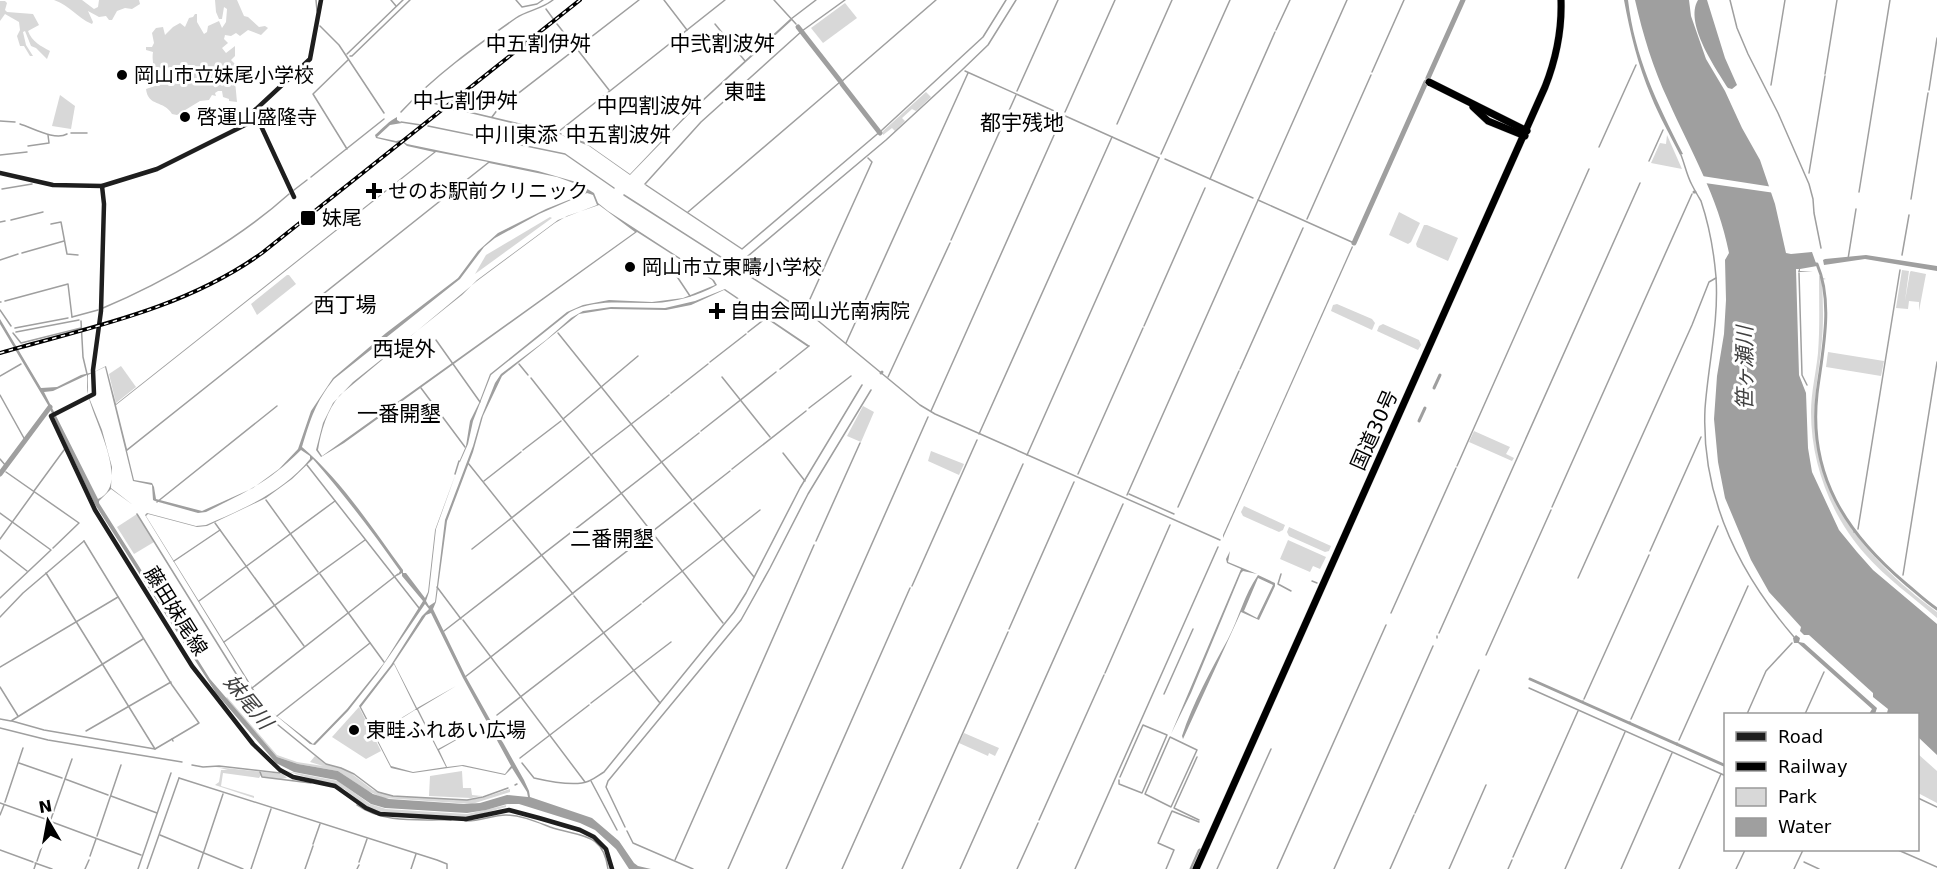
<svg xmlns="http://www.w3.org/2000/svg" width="1937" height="869" font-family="'DejaVu Sans','Noto Sans JP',sans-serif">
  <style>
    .green { fill: #d8d8d8 }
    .water { fill: #9f9f9f; fill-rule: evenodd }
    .pier { fill: #fff }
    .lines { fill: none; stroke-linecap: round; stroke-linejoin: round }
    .stream { stroke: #9f9f9f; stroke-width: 1.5 }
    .canal { stroke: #9f9f9f; stroke-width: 3 }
    .river { stroke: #9f9f9f; stroke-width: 5 }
    .highway-casing { stroke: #dbdbdb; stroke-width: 8 }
    .secondary { stroke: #1e1e1e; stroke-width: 4.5 }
    .highway { stroke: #000; stroke-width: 7 }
    .rail-casing { stroke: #000; stroke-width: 4 }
    .rail { stroke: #fff; stroke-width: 1.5; stroke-dasharray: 4.5; stroke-linecap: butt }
    .poi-dot { fill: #000; stroke: #fff; stroke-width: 2 }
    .labels { text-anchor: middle; stroke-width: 6; stroke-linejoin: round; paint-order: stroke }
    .poi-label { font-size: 20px; fill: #000; stroke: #fff; text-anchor: start }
    .street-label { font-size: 20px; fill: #000; stroke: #fff }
    .neighbourhood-label { font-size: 21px; fill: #000; stroke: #fff }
    .water-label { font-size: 21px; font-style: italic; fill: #404040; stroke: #fff }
  </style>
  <rect width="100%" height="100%" fill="#fff"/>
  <!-- green -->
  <g class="green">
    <path d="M54,0H82L94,9L98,7L99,0H139L140,4L132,9L125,8L117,11L112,20H109L106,16L99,17L88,11L93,22L92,24C77,18 71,6 54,0Z"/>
    <path d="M215,0H237L244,16L248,17L259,27L265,26L268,28L261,35L248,30L240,36L236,33L231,36L225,35L224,39L228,43L222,48L226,53L235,46V56L231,60L244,73L235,81L237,102L229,101V99L223,97L222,91H218L215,93L216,96L212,95L209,100L200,101L177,115L172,114C164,100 148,107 146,89L155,86C157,74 151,64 153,52L146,50V47H152L154,43L152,33L156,28L163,27L165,35L173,27L180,23L185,27L189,18L193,17L195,14H197V22L204,34L207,32L208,26L219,21L222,28L226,22L227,9L224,7L222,19H219L216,12Z"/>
    <path d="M0,1H5L7,3L5,10L7,12L33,14L39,25L28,31C32,42 41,46 50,51L47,59L36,48L31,46L25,31L23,32L26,45L33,56H30L24,46H20L17,36L20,30L19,22L5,14L0,21Z"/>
    <polygon points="845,3 857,18 823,43 811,28"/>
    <polygon points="926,92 931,97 916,111 912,109 902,118 905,121 895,131 892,128 883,135 882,132"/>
    <polygon points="60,95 75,106 71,129 52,126"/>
    <polygon points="1667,135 1682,169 1651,163 1660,143 1666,144"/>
    <polygon points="1399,212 1420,223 1411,242 1408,244 1389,235"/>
    <polygon points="550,217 552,218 475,274 486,255"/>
    <polygon points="1424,225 1427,225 1458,238 1448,261 1417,247 1416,244"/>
    <polygon points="1902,270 1909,271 1905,301 1910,272 1911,271 1926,274 1919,311 1919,302 1909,301 1908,309 1896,308"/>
    <polygon points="287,275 289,275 296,284 257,315 251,304"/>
    <path d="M1819,276L1826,279L1822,280C1823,303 1824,326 1821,349C1819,371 1814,394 1815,417C1815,502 1873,565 1937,612V618C1913,597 1886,578 1865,554C1831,516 1811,464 1811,412C1811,392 1816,373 1818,353C1820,327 1819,302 1819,276Z"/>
    <polygon points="1337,304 1372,319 1375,323 1372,330 1331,311 1333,305"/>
    <polygon points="1383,324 1419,340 1421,345 1418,350 1377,331 1379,326"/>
    <polygon points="1828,352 1884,361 1881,376 1826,367"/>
    <polygon points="121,366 136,387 116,403 109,374"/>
    <polygon points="863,406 874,412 861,442 847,436"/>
    <polygon points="1474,431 1510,447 1506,454 1514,458 1512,461 1469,442"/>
    <polygon points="931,451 964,464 959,475 928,461"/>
    <polygon points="1244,506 1285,525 1283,530 1279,532 1243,516 1241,512"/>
    <polygon points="137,514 154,542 134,554 117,527"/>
    <polygon points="1289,527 1331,546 1329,551 1325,552 1289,536 1287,532"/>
    <polygon points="1288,540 1326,557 1320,569 1313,566 1310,572 1280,559"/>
    <polygon points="227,697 277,755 297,762 323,766 310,762 315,756 325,764 341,768 352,774 373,790 393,796 468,800 482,798 510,789 510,792 472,804 383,798 368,791 338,771 298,764 277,757 226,698"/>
    <polygon points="359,707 381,751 366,759 332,737"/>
    <polygon points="964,733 999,748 995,756 989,753 988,756 959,743"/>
    <polygon points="1918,754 1937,771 1937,803 1918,793"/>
    <polygon points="216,767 283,774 287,778 281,779 262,777 261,775 259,778 223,773 221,786 254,796 254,798 215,785 219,782 221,770 228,770"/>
    <polygon points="286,771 338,781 370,804 386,809 467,814 511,804 506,805 506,807 467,818 383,813 369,808 344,789"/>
    <polygon points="462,771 463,788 471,788 472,795 482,796 471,798 429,796 430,776"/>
  </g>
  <!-- water -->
  <g class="water">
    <path d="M1624,0H1628C1635,58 1657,103 1683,154L1680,155C1670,135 1659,116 1651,96C1638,65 1630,33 1624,0Z"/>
    <path d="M1635,0H1689L1691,16L1706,59L1725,91L1742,128L1760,160L1775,204L1786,253L1791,254L1812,252L1817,266L1800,269V271L1813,272H1798L1799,269H1796L1799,375L1806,393L1808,448L1812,472L1839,530L1857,552L1873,570L1937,624V755L1918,737V714H1889L1887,713L1888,709L1873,697V693L1809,635H1804L1800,631L1801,627L1769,592L1751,560L1725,498L1718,462L1714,419L1717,376L1724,334L1726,300L1725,260L1729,253C1718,196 1691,152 1668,100C1653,68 1643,35 1635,0Z"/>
    <path d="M1698,0H1707L1725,58L1737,85L1732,89L1728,88C1716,69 1684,23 1698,0Z"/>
    <polygon points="790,19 792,20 689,114 630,175 589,146 561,135 583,141 630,174 689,112"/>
    <path d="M397,117V120L402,123L390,125L377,137L396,141L401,140L407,144L538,171L576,182L594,193L598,203L608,211L714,280L717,285C698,296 676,302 654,303C626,304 597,298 570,312L491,375L473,421L468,444L460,462H459L466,446L470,421L479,403L490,374L567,312L583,305L609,300L652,302L683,298L715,285L712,280L637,232L344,443L321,457L316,450L323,423L333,403L353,382L462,295L477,280L558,220L597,205L593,195L587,193L539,214L495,238L484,247L460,279L334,379C315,403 311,418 302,447C342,481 372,528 403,570V573H406L425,598L428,592L435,530L456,473L436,529L429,592L426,601L429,606L435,602L445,520L473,446L481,418L495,383L501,374L546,340L571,318L583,311L611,307L665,308L695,301L725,289L810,346L808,347L724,290L691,305L666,310L610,309L579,314L502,376L483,416L473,452L447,521L436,602L433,609L465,675L524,780L529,791L530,797L592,818L619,841L634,863L638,866L651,869H629L616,849L595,830L580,823L519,804H507L486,810L467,813L385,808L371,804L336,780L294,772L276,763L216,693L94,503L48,405L0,324V319L41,388L57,387L81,375L94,372L106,366L116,404L434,152L407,146L401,141L397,143L376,138L375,135C383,128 389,121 397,117ZM436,152L488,162L127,449L116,405ZM489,163L557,177L579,185L586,193L546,209L498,233L478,251L458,278L386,333L333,378L311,411L298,449L279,469L253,488L202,511L156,499L154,487L152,483L134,480L127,451ZM599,205L635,232L322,456L318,450C321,431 327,410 340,395L477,281L555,223L567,216ZM105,367L133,481L152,485L153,500L155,501L198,513L206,512C246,492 269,482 301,450L310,456V459C283,492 245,508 206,525L196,526L147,513L145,515L260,702L310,744L315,745L348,711L377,674L425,604L429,609L422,616L391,665L359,706L391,768L413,773L462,766L505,775L512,768L527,792L528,797L507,795L480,803L464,804L389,799L373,794L338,771L298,764L277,757L210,679L99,503V501L111,489L133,505L111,488L112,467L102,430L88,395V375ZM87,375C88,382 86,388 88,394C92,418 132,485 98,499L44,392L53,391ZM313,459C345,496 372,531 400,571L397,576L402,573V576L423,601L384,663L347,709L313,744L268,709L261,701L146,516L148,514L197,527L207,526L266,498L292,479ZM431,613L463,678L511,766L505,774L463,765L447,767L439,750L479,727L438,749L418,709L456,686L417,708L394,663L426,615ZM394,664L416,709L375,734L361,707ZM415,710H417L446,767L413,772L391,766L375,735Z"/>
    <polygon points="1352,246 1353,247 1223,538 1223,535"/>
    <polygon points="1866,255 1937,266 1937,271 1865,259 1824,265 1823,260 1825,259"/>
    <polygon points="1230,551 1228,562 1257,574 1243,571 1241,573 1191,693 1171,734 1241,569 1227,563 1226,559"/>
    <path d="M1258,575L1275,583V586L1259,620L1241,612L1183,739L1182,736C1192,705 1212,668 1228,639C1239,618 1244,595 1258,575ZM1258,578L1273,585L1257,618L1244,611Z"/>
    <polygon points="1796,635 1800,638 1799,642 1804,643 1877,708 1875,714 1869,714 1872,709 1798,643 1794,643 1793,638"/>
  </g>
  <!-- pier -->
  <polygon class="pier" points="1702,176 1773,187 1775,193 1705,183"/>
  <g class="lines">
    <!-- stream -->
    <g class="stream">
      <polyline points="316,0 317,11"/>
      <polyline points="391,0 396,6"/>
      <polyline points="516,0 522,7 537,4 543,0"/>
      <polyline points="664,0 687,30"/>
      <polyline points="774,0 796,24"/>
      <polyline points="1730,0 1737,28 1748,54 1778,113 1809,184 1813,199 1814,213 1821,248"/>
      <polyline points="546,9 554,20"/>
      <polyline points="791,19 816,0"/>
      <polyline points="557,24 576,48"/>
      <polyline points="715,24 745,61"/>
      <polyline points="320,26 339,45 384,113"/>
      <polyline points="1276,30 1290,0"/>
      <polyline points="577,49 609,90"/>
      <polyline points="347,54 403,0"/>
      <polyline points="350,56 352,56 410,0"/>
      <polyline points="965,71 1159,158"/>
      <polyline points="1372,72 1404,0"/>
      <polyline points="1825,74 1837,0"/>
      <polyline points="841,82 936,0"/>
      <polyline points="1771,85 1785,0"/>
      <polyline points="1929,90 1937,38"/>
      <polyline points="1017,91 1058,0"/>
      <polyline points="417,99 445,106"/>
      <polyline points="449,110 456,109 561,134"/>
      <path d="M401,112C434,76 476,46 516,18C528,10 540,10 553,0"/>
      <polyline points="1065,112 1115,0"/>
      <polyline points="492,117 498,109 639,0"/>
      <polyline points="0,121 15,122"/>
      <polyline points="401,122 421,125"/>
      <path d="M20,124C33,128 55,141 67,134"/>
      <polyline points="1117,124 1172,0"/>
      <polyline points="428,126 565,154 614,188"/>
      <polyline points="558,132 725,0"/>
      <polyline points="71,133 87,133"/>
      <polyline points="28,146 49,143 48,135"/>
      <polyline points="1599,147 1636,65"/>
      <polyline points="347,149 313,94 348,60"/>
      <polyline points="1161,154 1230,0"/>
      <polyline points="0,155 27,152"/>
      <path d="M1681,155C1685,165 1687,176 1692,185C1695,191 1698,196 1701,201C1709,225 1714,253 1716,277C1719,322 1708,365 1705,409C1701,496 1739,573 1794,637"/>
      <polyline points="1165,159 1253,198"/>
      <polyline points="1649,161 1663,130"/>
      <polyline points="1809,173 1825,76"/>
      <polyline points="311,177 384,119"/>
      <polyline points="1210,179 1275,32"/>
      <polyline points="645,184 701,122 802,31 845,0"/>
      <polyline points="646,185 742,249 882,130 983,37 1006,0"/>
      <polyline points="2,189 32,184"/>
      <polyline points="294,190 307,180"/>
      <polyline points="1859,192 1890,0"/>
      <polyline points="624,195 738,268"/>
      <polyline points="1911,199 1928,93"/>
      <polyline points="1258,200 1354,243"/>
      <polyline points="688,212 840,82"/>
      <polyline points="1307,219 1371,75"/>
      <polyline points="11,220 43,212"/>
      <polyline points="0,222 5,221"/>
      <polyline points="51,224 61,222 67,254 78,255"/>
      <polyline points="951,240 1016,95"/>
      <polyline points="22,253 64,241"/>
      <polyline points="1902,255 1909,215"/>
      <polyline points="675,257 668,263 690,296"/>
      <polyline points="1848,259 1856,209"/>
      <polyline points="0,260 18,254"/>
      <polyline points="737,267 742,261 886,140 962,70 988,45 1016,0"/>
      <polyline points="740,270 816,319 920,405 935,414 1220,540"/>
      <polyline points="1799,273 1802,375 1807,385"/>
      <polyline points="5,301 68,284 72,317"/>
      <polyline points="0,302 1,302"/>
      <path d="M103,308C165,282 239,239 289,194"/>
      <polyline points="0,310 11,326"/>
      <polyline points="805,310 872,162 868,158"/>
      <polyline points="72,317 98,310"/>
      <polyline points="81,321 83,357 87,374"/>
      <polyline points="1144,326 1205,188"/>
      <polyline points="15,328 68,318"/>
      <polyline points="16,332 79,320"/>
      <polyline points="748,332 766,318"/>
      <polyline points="13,333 21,343 81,328"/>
      <polyline points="558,333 692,500"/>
      <polyline points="436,340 480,402"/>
      <polyline points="846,343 968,73"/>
      <polyline points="710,362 746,334"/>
      <polyline points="519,364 528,375"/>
      <polyline points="780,369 809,346"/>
      <polyline points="1240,369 1303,228"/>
      <polyline points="0,376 21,364"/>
      <polyline points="722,377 770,437"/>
      <polyline points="888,377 950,243"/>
      <polyline points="531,378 723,623"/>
      <polyline points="421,388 465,447"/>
      <polyline points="671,393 708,364"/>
      <polyline points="0,395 25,440"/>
      <polyline points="809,408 851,376"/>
      <polyline points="931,411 1063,115"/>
      <polyline points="563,419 638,356"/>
      <polyline points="701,431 776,372"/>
      <polyline points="979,434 1112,137"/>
      <polyline points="523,450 561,421"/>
      <polyline points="783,453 805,481"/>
      <polyline points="591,455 669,395"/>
      <polyline points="1027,455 1159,158"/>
      <polyline points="0,459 6,466"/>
      <polyline points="468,463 512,518"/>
      <polyline points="307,465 419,608"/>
      <polyline points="1457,466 1589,169"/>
      <polyline points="732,469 806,411"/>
      <polyline points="3,470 4,471"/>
      <polyline points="6,472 79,523 53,548"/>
      <polyline points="455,474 459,461"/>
      <polyline points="1078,474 1143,328"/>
      <polyline points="484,481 521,452"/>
      <polyline points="34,491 64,450"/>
      <polyline points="1129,494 1174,514"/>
      <polyline points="1127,495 1347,0"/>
      <polyline points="266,500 318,572"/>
      <polyline points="157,502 277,406"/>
      <polyline points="694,503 754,577"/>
      <polyline points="1178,507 1239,371"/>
      <polyline points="1552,507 1692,194"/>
      <polyline points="0,513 51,550 0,598"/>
      <polyline points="137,514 240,680"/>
      <polyline points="513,520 573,594"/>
      <polyline points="215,523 304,646"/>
      <polyline points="1858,529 1900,270"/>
      <polyline points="1854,532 1855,531"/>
      <polyline points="0,539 34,492"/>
      <polyline points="84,541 172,685 199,723 172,739 173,741"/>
      <polyline points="816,541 860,443"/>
      <polyline points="472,549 589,457"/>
      <polyline points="0,550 27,571"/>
      <polyline points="1650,551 1701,437"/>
      <polyline points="174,561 220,530"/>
      <polyline points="46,573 155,749"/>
      <polyline points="320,574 384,662"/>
      <polyline points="1281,574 1278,584 1291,591"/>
      <polyline points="1903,575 1937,362"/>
      <polyline points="1578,578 1692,325 1709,282 1716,278"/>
      <polyline points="1900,579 1900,578"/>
      <polyline points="1312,581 1317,583"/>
      <polyline points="912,586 977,440"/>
      <polyline points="437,587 461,619"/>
      <polyline points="574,596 660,703"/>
      <polyline points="199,601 335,501"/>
      <polyline points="643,602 760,510"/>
      <polyline points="1391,613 1456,468"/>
      <polyline points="0,617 23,593 84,541"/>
      <polyline points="463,620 585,782"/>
      <polyline points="1009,629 1074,482"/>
      <polyline points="444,631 699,433"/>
      <polyline points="1439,633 1640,183"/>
      <polyline points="1437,638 1437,636"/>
      <polyline points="224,642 365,540"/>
      <polyline points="1486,655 1551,510"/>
      <polyline points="0,667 118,597"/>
      <polyline points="1105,673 1170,525"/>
      <polyline points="465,677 730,471"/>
      <polyline points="243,686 261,711 326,764 341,768 354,774 378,792 393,796 467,800 483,797 508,788"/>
      <polyline points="0,687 18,716"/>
      <polyline points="252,688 398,574"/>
      <polyline points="1529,688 1726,776"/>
      <polyline points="1164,694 1193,629"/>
      <polyline points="1584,699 1649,555"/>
      <polyline points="1582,702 1583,701"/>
      <polyline points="591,703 671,642"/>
      <polyline points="1747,714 1766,671 1792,643"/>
      <polyline points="1805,714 1824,672"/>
      <polyline points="497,715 641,604"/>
      <polyline points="277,716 370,643"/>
      <polyline points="0,719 11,721 143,639"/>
      <polyline points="1631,719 1718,526"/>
      <polyline points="12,721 44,730 155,749 172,739"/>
      <polyline points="1629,723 1630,722"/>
      <polyline points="0,728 48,740 182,762"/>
      <polyline points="86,731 171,682"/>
      <polygon points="1170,737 1197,750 1171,807 1145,794"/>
      <polyline points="1679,740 1748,586"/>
      <polyline points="1677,745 1677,743"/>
      <polyline points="1197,757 1174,808 1199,820"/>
      <polyline points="520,758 589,705"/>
      <polyline points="19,763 62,778"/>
      <path d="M522,763L534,778C547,781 568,785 582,783C591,782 597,776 604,772L734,612L746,593L800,488L862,385"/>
      <polyline points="192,765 203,767 219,766 280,773"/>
      <polyline points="1725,766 1725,765"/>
      <polyline points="260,772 262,777 311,783"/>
      <polyline points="179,778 437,860 447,864 447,869"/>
      <polyline points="65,779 108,795"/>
      <polyline points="1119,780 1119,784 1142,793 1167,735 1143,725 1120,777"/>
      <polyline points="591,781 617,830"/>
      <polyline points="515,785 517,784"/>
      <polyline points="111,796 157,813"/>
      <polyline points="1918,798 1937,807"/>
      <polyline points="5,802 23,748"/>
      <polyline points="0,803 48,820"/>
      <path d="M357,805C383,824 421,819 451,820"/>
      <polyline points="1415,813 1479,670"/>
      <polyline points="0,815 4,805"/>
      <polyline points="51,819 72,759"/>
      <polyline points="1039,820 1104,675"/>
      <path d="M465,821C479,822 492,815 506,815C521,815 537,822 550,827C579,837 603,831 608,869"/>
      <polyline points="52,822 141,855"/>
      <polyline points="625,827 606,787 608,781 741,620 770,568 808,494 871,390"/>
      <polyline points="627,831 633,843 693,869"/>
      <polyline points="160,835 243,869"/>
      <polyline points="97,836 121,765"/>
      <polyline points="43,841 50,822"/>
      <polyline points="313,844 320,824"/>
      <polyline points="0,850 33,862"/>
      <polyline points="1898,850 1937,867"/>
      <polyline points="90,856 96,839"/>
      <polyline points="1513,857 1578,711"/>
      <polyline points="675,860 814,545"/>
      <polyline points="37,861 42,846"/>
      <polyline points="359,862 367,839"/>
      <polyline points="1804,862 1819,869"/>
      <polyline points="35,863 52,869"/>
      <polyline points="34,869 36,863"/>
      <polyline points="85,869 89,860"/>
      <polyline points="138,869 171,773"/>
      <polyline points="147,869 179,778"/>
      <polyline points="198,869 223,794"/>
      <polyline points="251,869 271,809"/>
      <polyline points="305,869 313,846"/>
      <polyline points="357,869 359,865"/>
      <polyline points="411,869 416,854"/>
      <polyline points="728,869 928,417"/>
      <polyline points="786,869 910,588"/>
      <polyline points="842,869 1023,464"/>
      <polyline points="902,869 1008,632"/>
      <polyline points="960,869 1123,504"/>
      <polyline points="1017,869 1038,823"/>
      <polyline points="1075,869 1218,547"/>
      <polyline points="1166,869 1174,850 1158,843 1172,811 1199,822"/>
      <polyline points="1217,869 1271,749"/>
      <polyline points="1277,869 1386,625"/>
      <polyline points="1334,869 1433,646"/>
      <polyline points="1390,869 1414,815"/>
      <polyline points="1449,869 1486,785"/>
      <polyline points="1508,869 1512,860"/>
      <polyline points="1565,869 1625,732"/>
      <polyline points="1621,869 1672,753"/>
      <polyline points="1679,869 1721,774"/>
      <polyline points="1736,869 1745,850"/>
      <polyline points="1794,869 1803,850"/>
    </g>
    <!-- canal -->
    <g class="canal">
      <polyline points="1694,192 1695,192"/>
      <path d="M1814,264H1817C1834,303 1822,353 1817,394C1808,475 1846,533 1905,583C1916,592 1926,602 1937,609"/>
      <polyline points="881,373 882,372"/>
      <polyline points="1434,388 1440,375"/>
      <polyline points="1419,421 1425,408"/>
      <polyline points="1530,679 1726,766"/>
    </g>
    <!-- river -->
    <g class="river">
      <polyline points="798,27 841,82"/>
      <polyline points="1428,78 1463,0"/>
      <polyline points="842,84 880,133"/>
      <polyline points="1354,243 1426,82"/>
      <polyline points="0,474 50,407"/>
      <polyline points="1192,869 1200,851"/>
    </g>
    <defs>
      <g id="highway">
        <polyline points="1429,82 1527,131"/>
        <polyline points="1473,107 1488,121 1525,136"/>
        <path d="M1196,869L1545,87C1556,59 1562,30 1561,0"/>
      </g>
    </defs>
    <!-- highway casing -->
    <use href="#highway" class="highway-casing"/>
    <!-- secondary -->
    <g class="secondary">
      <polyline points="0,173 53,185 102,186 157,169 257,119"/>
      <polyline points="102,186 104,204 101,311 93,370 94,394 51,416 95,510 192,666 253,744 280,770 293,777 335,786 366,808 380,814 466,819 509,810 539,818 580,830 594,837 606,849 612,869"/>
      <polyline points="294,197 254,111 310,59 321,0"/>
    </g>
    <!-- highway -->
    <use href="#highway" class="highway"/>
    <defs>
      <path id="rail" d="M0,353C91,327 184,309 262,253L580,0"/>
    </defs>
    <!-- rail casing -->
    <use href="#rail" class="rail-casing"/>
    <!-- rail -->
    <use href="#rail" class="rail"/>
  </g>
  <!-- markers -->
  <g class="poi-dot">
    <circle cx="122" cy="75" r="6"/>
    <circle cx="185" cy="117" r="6"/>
    <path d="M371 182h6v6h6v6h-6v6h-6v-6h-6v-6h6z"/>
    <rect x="300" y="210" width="16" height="16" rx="3"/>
    <circle cx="630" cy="267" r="6"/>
    <path d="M714 302h6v6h6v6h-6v6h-6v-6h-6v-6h6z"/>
    <circle cx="354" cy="730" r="6"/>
  </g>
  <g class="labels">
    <!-- poi labels -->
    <g class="poi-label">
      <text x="134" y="82">岡山市立妹尾小学校</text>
      <text x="197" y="124">啓運山盛隆寺</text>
      <text x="388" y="198">せのお駅前クリニック</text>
      <text x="322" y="225">妹尾</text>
      <text x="642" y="274">岡山市立東疇小学校</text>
      <text x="730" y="318">自由会岡山光南病院</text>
      <text x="366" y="737">東畦ふれあい広場</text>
    </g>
    <!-- street labels -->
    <g class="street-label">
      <text transform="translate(1374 430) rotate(-66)" y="7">国道30号</text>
      <text transform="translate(176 611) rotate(58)" y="7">藤田妹尾線</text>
    </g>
    <!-- neighbourhood labels -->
    <g class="neighbourhood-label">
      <text x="538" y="51">中五割伊舛</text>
      <text x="722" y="51">中弐割波舛</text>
      <text x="745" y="99">東畦</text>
      <text x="465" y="108">中七割伊舛</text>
      <text x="649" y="113">中四割波舛</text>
      <text x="1022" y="130">都宇残地</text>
      <text x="516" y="142">中川東添</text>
      <text x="618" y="142">中五割波舛</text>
      <text x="345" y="312">西丁場</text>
      <text x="404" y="356">西堤外</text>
      <text x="399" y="421">一番開墾</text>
      <text x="612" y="546">二番開墾</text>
    </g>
    <!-- water labels -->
    <g class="water-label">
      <text transform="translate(1745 368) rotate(-90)" y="7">笹ヶ瀬川</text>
      <text transform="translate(248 702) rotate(51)" y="7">妹尾川</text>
    </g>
  </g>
  <!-- legend -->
  <rect x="1724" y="713" width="195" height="138" fill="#ffffff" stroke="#999999" stroke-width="1.5"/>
  <rect x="1736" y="732" width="30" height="9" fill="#1e1e1e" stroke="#999999" stroke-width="1.5"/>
  <text x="1778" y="743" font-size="18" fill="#000000">Road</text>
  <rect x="1736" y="762" width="30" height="9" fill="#000000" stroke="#999999" stroke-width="1.5"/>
  <text x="1778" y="773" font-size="18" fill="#000000">Railway</text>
  <rect x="1736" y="788" width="30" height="18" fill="#d8d8d8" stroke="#999999" stroke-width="1.5"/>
  <text x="1778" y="803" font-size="18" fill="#000000">Park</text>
  <rect x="1736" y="818" width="30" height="18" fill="#9f9f9f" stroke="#999999" stroke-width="1.5"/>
  <text x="1778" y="833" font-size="18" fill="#000000">Water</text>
  <!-- north arrow -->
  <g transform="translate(48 821) rotate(350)" stroke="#ffffff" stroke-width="4.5" paint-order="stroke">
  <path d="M0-4.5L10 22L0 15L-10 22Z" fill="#000000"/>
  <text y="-9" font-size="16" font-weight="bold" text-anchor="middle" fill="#000000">N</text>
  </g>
</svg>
